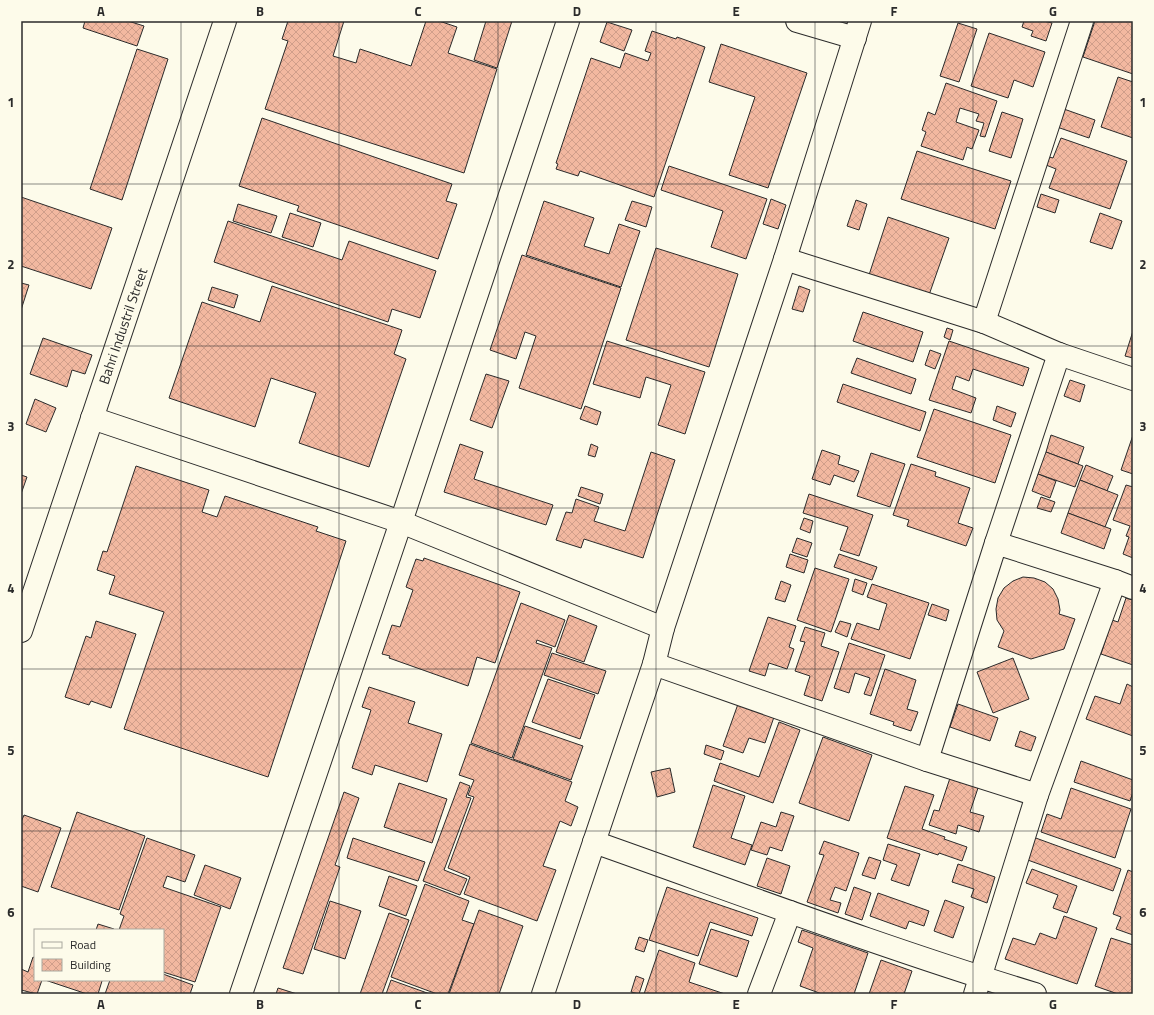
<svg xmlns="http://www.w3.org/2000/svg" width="1154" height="1015" font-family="'Titillium Web',sans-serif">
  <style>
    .building { fill: url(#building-cross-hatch); stroke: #2b2b2b }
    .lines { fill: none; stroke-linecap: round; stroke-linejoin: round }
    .minor-casing { stroke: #2b2b2b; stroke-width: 24 }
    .tertiary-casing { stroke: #2b2b2b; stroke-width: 24 }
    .minor { stroke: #fdfbea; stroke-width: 22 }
    .tertiary { stroke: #fdfbea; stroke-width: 22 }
    .grid { fill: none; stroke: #2b2b2b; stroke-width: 1; stroke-opacity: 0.55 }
    .labels { text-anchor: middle; stroke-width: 3; stroke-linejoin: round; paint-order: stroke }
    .street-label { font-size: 14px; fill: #2b2b2b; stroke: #fdfbea }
    .neatline { fill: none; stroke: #2b2b2b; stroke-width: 1.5 }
    .grid-label { font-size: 13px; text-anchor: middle; font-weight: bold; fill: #2b2b2b }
  </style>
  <defs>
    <pattern id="building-cross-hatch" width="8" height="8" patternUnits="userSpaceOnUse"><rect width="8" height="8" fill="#f2b8a0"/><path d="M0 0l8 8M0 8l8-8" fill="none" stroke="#d09e8a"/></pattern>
  </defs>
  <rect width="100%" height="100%" fill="#fdfbea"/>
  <!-- building -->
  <g class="building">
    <polygon points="85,21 128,21 144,26 137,46 83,28"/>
    <polygon points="288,21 344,21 333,56 356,63 360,49 411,66 426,21 439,21 457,27 448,53 497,69 464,173 265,109 288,41 282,39"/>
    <polygon points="486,21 512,21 497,68 474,60"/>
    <polygon points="1024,21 1044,21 1052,23 1046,41 1031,36 1033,31 1022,27"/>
    <polygon points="1095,21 1133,21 1133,74 1083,57"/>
    <polygon points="607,22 632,30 624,51 600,42"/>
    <polygon points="958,23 977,29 959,82 940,76"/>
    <polygon points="652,31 676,39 677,37 705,47 654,197 580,171 578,176 556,169 558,164 556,163 591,58 620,68 625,53 648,61 651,53 645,51"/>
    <polygon points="989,33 1045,52 1033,87 1014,80 1008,98 971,86"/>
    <polygon points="721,44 807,73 768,188 729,175 755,97 709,82"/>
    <polygon points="137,49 168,59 122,200 90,189"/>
    <polygon points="1118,77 1133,82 1133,138 1101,127"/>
    <polygon points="946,83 997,101 985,137 980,136 984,123 976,121 979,114 960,108 956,122 979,130 972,149 967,147 963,160 921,146 926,132 922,130 928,112 935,115"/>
    <polygon points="1061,108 1095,120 1089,138 1054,126"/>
    <polygon points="1002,112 1023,119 1011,158 989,151"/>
    <polygon points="262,118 452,184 446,201 457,204 438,259 297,211 299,206 239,186"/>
    <polygon points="1061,138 1127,161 1110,209 1049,188 1056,169 1046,165 1049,157 1053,158"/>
    <polygon points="917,151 1011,181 995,229 901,199"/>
    <polygon points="669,166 767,199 746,259 711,247 723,211 661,190"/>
    <polygon points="1041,194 1059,200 1055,213 1037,207"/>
    <polygon points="21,197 112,228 91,289 21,266"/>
    <polygon points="771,199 786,205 778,229 763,224"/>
    <polygon points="856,200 867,204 859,230 847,226"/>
    <polygon points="544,201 594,218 584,246 609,254 619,224 640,231 621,287 526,255"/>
    <polygon points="632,201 652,207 646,227 625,220"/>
    <polygon points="238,204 277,216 271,233 233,221"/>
    <polygon points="290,213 321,223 313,247 282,237"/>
    <polygon points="1100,213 1122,221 1112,249 1090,242"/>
    <polygon points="888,217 949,238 929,295 869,275"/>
    <polygon points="228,221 342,260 349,241 436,271 420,318 392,309 388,322 214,262"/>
    <polygon points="656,248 738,274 709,367 626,340"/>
    <polygon points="522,255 621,288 581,409 519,388 536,336 525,332 516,359 490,350"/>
    <polygon points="21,283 29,285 21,310"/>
    <polygon points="272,286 402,330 394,354 406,359 369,467 299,443 316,393 271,378 255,427 169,398 202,302 260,322"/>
    <polygon points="799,286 810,290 803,312 792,309"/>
    <polygon points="212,287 238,295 234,308 208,300"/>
    <polygon points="863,312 923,332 913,362 853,341"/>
    <polygon points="947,328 953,330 950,340 944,337"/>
    <polygon points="1133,331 1133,358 1125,356"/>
    <polygon points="43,338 92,355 85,374 72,370 67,387 30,374"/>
    <polygon points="607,341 705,372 685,434 658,425 671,385 646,377 640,398 593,384"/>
    <polygon points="949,341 1029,368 1023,386 973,369 969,381 956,376 952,389 976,398 971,413 929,400"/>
    <polygon points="930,350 941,354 935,369 925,365"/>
    <polygon points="857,358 916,379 911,394 851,373"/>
    <polygon points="486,374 509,381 492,428 470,420"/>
    <polygon points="1070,380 1085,385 1080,402 1064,396"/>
    <polygon points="843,384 926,412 920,431 837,402"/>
    <polygon points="35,399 56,408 46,432 26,424"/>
    <polygon points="585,406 601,412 597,425 580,419"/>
    <polygon points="997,406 1016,413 1011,427 993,420"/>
    <polygon points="934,409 1011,435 995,483 917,457"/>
    <polygon points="1051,435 1084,447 1078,464 1046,452"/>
    <polygon points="1133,435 1133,474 1121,470"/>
    <polygon points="460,444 483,452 474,479 553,505 546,525 444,492"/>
    <polygon points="591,444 598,447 595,457 588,455"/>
    <polygon points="822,450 840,456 838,464 859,471 854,482 834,475 830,485 812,479"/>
    <polygon points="651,452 675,460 643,558 584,539 581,548 556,540 566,512 572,513 576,499 599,507 594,521 625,531"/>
    <polygon points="1046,452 1083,466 1075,487 1038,474"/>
    <polygon points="871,453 905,464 890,507 857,496"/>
    <polygon points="911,464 936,472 935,476 970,488 958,523 973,528 966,546 907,526 909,520 893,515"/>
    <polygon points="1086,465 1113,476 1107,491 1080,480"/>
    <polygon points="136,466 209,490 202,512 217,517 225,496 318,527 316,531 346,541 268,777 124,729 164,612 109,594 115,576 97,570 103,551 107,552"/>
    <polygon points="1038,474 1056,481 1050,498 1032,491"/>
    <polygon points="21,475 27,477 21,494"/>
    <polygon points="1080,480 1118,495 1105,527 1068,513"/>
    <polygon points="1126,485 1133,487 1133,558 1123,554 1129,537 1126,536 1130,526 1113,520"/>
    <polygon points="581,487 603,494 600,504 578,496"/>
    <polygon points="809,494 873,515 859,556 840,550 848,527 803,513"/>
    <polygon points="1041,497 1055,502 1051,512 1037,508"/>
    <polygon points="1068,513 1111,529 1104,549 1061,533"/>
    <polygon points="804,518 813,521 810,533 800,529"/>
    <polygon points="797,538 812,543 807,557 792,552"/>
    <polygon points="790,554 808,560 804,573 786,567"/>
    <polygon points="839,554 877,567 872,580 834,567"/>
    <polygon points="424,558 520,592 495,663 477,657 468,686 389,658 390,656 382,654 392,625 400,627 413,590 406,587 416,559 423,561"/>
    <polygon points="815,568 849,579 831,632 797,620"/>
    <polygon points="1023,577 1034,578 1045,582 1053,589 1058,599 1060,610 1059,614 1075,619 1064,649 1031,659 998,647 1004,631 997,620 996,609 998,598 1004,588 1013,581"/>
    <polygon points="855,579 867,583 863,595 852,591"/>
    <polygon points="781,581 791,585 785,602 775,599"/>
    <polygon points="872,584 929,603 910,659 851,639 857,623 879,630 887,604 867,597"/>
    <polygon points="1126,598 1133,600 1133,665 1101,654 1112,620 1118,622"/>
    <polygon points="521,603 565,620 555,647 537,640 536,643 552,648 512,758 471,743"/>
    <polygon points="932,604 949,610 946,621 928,615"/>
    <polygon points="569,615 597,626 584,662 556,652"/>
    <polygon points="768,617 796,626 789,647 794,649 787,669 769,663 765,676 749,671"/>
    <polygon points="96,621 136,634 111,708 91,701 89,705 65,697 86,636 91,638"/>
    <polygon points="840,621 851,624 847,637 835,632"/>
    <polygon points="805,627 825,633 821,646 839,652 822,701 804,695 810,676 795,671 805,642 800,641"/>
    <polygon points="849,643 885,655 871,696 864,694 870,678 855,673 849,693 834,688"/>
    <polygon points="552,653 606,671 598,694 544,675"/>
    <polygon points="1013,658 1029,699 993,713 977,672"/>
    <polygon points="885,669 916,680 907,709 918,712 911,731 893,725 894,722 870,714"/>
    <polygon points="548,679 595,695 580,739 532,722"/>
    <polygon points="1127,684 1133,687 1133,736 1086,719 1095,696 1120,704"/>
    <polygon points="369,687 415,702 408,723 442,734 427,782 375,765 372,775 352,768 371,710 362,707"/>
    <polygon points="738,704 774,717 765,743 749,738 743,753 723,746"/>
    <polygon points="958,704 998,718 990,741 950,727"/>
    <polygon points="779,722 800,730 773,803 714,781 720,763 759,777"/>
    <polygon points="525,726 583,746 571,780 513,759"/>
    <polygon points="1020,731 1036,737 1031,751 1015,746"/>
    <polygon points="823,737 872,755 849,821 799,803"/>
    <polygon points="470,744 572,782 565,801 578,807 571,826 560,821 543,866 556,870 537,921 464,894 470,877 448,868 474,797 468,795 474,780 459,775"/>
    <polygon points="706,745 724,751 721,760 704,754"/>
    <polygon points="1081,761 1133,780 1133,792 1130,801 1074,782"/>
    <polygon points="670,768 675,792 657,797 651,772"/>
    <polygon points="950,778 978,788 970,812 984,816 979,832 958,825 956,834 929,825 934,810 939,811"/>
    <polygon points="460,782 470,786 466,797 471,798 444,870 467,879 460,895 423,881"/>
    <polygon points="399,783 447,799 432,843 384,827"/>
    <polygon points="713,785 745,796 731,838 752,845 745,865 693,847"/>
    <polygon points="905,786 934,795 922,829 945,837 944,839 967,847 962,861 939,853 938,855 887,838"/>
    <polygon points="1071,788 1131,809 1115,858 1041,832 1047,814 1061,819"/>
    <polygon points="344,792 359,798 335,865 340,867 303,974 283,968"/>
    <polygon points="77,812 145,836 119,910 51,887"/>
    <polygon points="781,812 794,816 782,851 770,847 767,855 751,850 761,822 776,827"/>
    <polygon points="24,815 61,828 38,892 21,886 21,822"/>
    <polygon points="1033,837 1121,869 1113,891 1025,859"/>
    <polygon points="147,838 195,855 185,882 167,876 163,887 221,907 195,982 163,972 163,930 119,930 124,916 120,914"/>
    <polygon points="353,838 425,862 418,881 347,858"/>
    <polygon points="824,841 859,853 846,891 835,887 830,900 841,903 838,913 807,902 824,855 819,854"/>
    <polygon points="888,844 920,854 909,886 891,880 897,865 883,860"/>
    <polygon points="869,857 881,861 875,879 862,875"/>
    <polygon points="767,858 790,866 781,894 757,886"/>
    <polygon points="958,864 995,877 987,903 971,897 974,889 952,882"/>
    <polygon points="205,865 241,878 230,909 194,895"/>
    <polygon points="1032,869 1077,886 1067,913 1053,908 1058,895 1026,883"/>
    <polygon points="1128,870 1133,872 1133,935 1116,929 1121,917 1113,914"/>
    <polygon points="389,876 417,886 406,916 379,906"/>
    <polygon points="425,884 469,901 462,920 474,924 448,994 437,994 391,977"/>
    <polygon points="667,887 758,918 752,936 710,922 698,956 649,940"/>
    <polygon points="854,887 871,893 862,920 845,914"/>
    <polygon points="878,893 929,911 924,926 909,921 906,929 870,916"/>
    <polygon points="945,900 964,907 953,938 934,931"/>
    <polygon points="330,901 361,911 345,959 314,949"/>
    <polygon points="479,910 523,926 499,994 500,994 449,994"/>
    <polygon points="389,913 409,920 382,994 360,994"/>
    <polygon points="1064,916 1097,928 1077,984 1005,959 1013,938 1035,945 1040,933 1056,939"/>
    <polygon points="98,924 114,929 114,930 96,930"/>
    <polygon points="711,929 749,941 737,977 699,964"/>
    <polygon points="802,930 868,953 854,994 822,994 800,986 813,948 798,942"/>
    <polygon points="639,937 648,940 644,952 635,949"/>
    <polygon points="1111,938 1133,945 1133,994 1118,994 1095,986"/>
    <polygon points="659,950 695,963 689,982 725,994 644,994"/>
    <polygon points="33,957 35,958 35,980 42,980 37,994 21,990 21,969 28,972"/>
    <polygon points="881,960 912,971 904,994 869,994"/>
    <polygon points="163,974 193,985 190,994 105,994 110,980 163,980"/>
    <polygon points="636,976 644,979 639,994 631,992"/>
    <polygon points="45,980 100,980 102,981 98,994 87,994"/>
    <polygon points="391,980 430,994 386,994"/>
    <polygon points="278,988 297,994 276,994"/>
  </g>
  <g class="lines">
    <defs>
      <g id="minor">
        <polyline points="797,21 855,38"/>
        <polyline points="785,259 984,322 1059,354 1133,379"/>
        <polyline points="984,322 1082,21"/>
        <polyline points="92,418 401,522 663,628"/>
        <polyline points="996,543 1059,354"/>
        <polyline points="654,664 927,760"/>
        <polyline points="1037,795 927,760 996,543 1115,581"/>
        <path d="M594,842C741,894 887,949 1035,994"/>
        <polyline points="241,994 401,522 568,21"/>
        <polyline points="543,994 654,664 663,628 785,259 860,21"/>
        <polyline points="759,994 790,912"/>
        <polyline points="975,994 1037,795 1115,581 1133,588"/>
      </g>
      <polyline id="tertiary" points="21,631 225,21"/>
    </defs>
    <!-- minor casing -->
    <use href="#minor" class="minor-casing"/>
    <!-- tertiary casing -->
    <use href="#tertiary" class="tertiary-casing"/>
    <!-- minor -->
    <use href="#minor" class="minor"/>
    <!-- tertiary -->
    <use href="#tertiary" class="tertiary"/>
  </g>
  <!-- grid -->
  <path class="grid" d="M181,21V994M339,21V994M498,21V994M656,21V994M815,21V994M973,21V994M21,184H1133M21,346H1133M21,508H1133M21,669H1133M21,831H1133"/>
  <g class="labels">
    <!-- street labels -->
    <g class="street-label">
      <text transform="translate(123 326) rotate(-71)" y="5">Bahri Industril Street</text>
    </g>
  </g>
  <!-- border -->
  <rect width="1154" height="1015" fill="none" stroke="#fdfbea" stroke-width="44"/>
  <!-- legend -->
  <rect x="34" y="929" width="130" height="52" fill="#fdfbea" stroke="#a9a89e"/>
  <rect x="42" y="942" width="20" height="6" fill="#fdfbea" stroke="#a9a89e"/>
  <text x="70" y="949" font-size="12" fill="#2b2b2b">Road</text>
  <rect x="42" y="959" width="20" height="12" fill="url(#building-cross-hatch)" stroke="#a9a89e"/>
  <text x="70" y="969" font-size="12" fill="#2b2b2b">Building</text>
  <rect x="22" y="22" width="1110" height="971" class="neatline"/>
  <g class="grid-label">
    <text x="101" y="16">A</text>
    <text x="260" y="16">B</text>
    <text x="418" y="16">C</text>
    <text x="577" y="16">D</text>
    <text x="736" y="16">E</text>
    <text x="894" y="16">F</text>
    <text x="1053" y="16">G</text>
    <text x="11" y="107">1</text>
    <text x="1143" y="107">1</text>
    <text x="11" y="269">2</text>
    <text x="1143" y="269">2</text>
    <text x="11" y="431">3</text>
    <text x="1143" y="431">3</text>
    <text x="11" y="593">4</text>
    <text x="1143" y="593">4</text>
    <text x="11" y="755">5</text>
    <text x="1143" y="755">5</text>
    <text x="11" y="917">6</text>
    <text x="1143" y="917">6</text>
    <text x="101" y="1009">A</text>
    <text x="260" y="1009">B</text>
    <text x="418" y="1009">C</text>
    <text x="577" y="1009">D</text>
    <text x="736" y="1009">E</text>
    <text x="894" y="1009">F</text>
    <text x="1053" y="1009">G</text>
  </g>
</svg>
